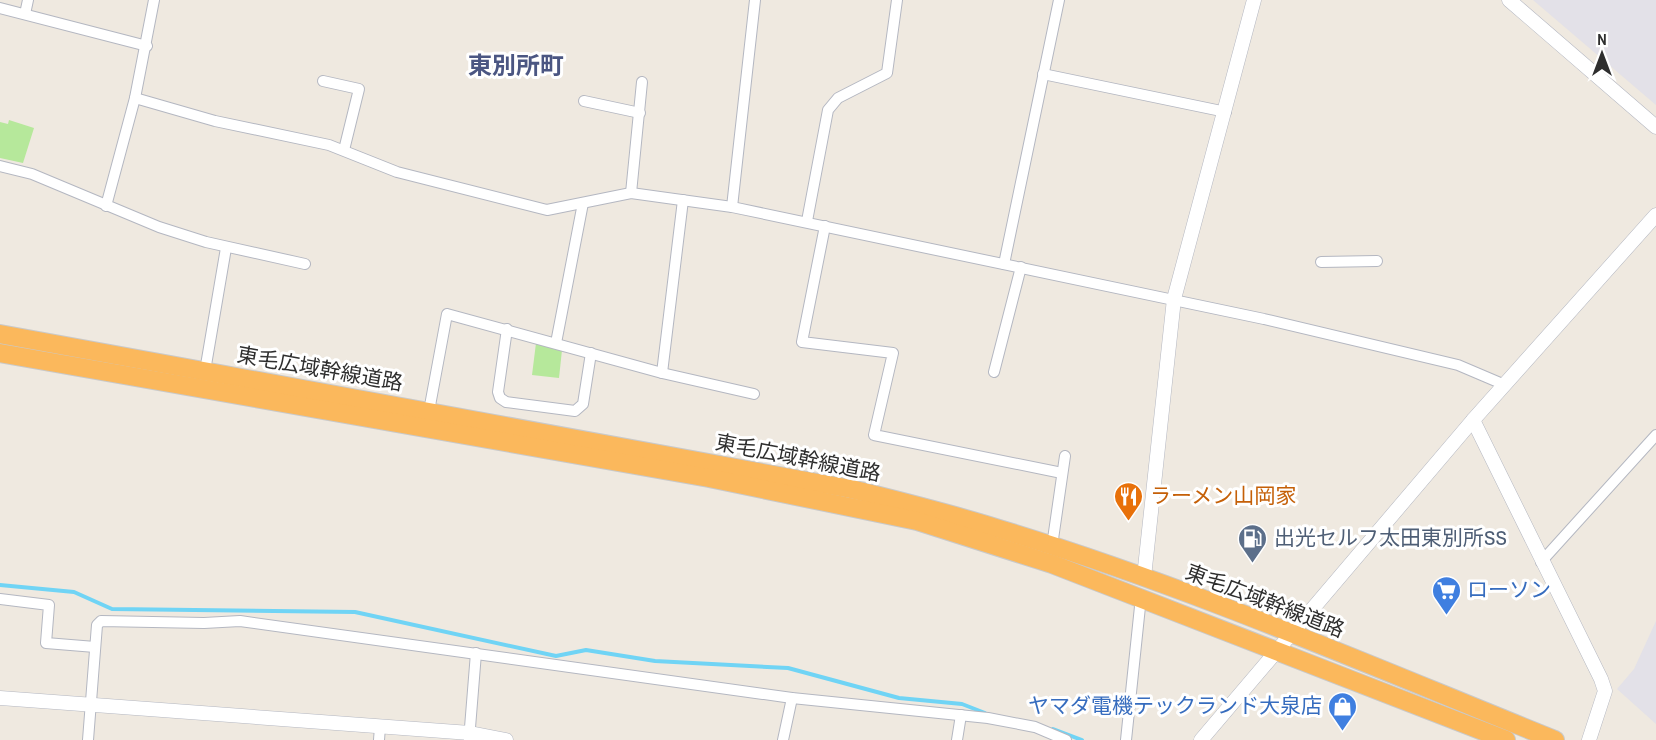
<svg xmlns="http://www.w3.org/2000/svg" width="1656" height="740" font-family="'Archivo Narrow','Noto Sans JP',sans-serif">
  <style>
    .industrial { fill: #e3e1e8 }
    .green { fill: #b6e89b }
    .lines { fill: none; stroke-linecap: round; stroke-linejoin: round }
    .stream { stroke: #70d4f5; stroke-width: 4 }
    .minor-casing { stroke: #b4b7c1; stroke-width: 12 }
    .tertiary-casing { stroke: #b4b7c1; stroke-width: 15 }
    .trunk-casing { stroke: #c9c9c9; stroke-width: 20 }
    .minor { stroke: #fff; stroke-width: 10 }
    .tertiary { stroke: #fff; stroke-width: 14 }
    .trunk { stroke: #fbb85c; stroke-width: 18 }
    .labels { text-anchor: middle; stroke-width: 6; stroke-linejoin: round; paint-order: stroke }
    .street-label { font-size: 21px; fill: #2e2e2e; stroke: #fff }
    .food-label { font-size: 21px; fill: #c56008; stroke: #fff; text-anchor: start }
    .service-label { font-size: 21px; fill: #4e5e75; stroke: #fff; text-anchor: start }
    .shop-label { font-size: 21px; fill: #366cbe; stroke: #fff; text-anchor: start }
    .quarter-label { font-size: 24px; font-weight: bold; fill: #4b5682; stroke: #fff }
  </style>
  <rect width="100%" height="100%" fill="#efe9e0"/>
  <!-- industrial -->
  <g class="industrial">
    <polygon points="1533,0 1656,0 1656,105"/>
    <polygon points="1656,621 1656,724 1617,689 1634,669"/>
  </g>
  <!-- green -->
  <g class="green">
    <polygon points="9,120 34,128 23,163 0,158 0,122 8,124"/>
    <polygon points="536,343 562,350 559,378 532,375"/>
  </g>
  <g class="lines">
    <!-- stream -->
    <g class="stream">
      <polyline points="0,585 74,592 112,609 355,612 556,656 586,650 655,661 788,668 899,698 962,704 985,713"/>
      <polyline points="1053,729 1082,740"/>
    </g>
    <defs>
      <g id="minor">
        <polyline points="0,8 147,46"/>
        <polyline points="25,14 28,0"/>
        <polyline points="1043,74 1226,112"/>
        <polyline points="323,81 359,89 344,150"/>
        <polyline points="135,98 215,121 329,145 397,172 547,210 631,193 732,207 1264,319 1458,365 1505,385"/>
        <polyline points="584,101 640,113"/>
        <polyline points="0,166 32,174 159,227 206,242 305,264"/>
        <polyline points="631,193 642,82"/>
        <polyline points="106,206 135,98 154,0"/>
        <polyline points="732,207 755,0"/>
        <polyline points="807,221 828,110 838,98 887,73 897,0"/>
        <polyline points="825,226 802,342 893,353 874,435 1062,473"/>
        <polyline points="1321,262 1377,261"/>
        <polyline points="1004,264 1059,0"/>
        <polyline points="507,329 498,392 500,398 506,402 575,411 583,404 591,353"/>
        <polyline points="556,343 583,203"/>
        <polyline points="205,371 226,248"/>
        <polyline points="994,372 1021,267"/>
        <polyline points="662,373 683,200"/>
        <polyline points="429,411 447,314 662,373 754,394"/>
        <polyline points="1052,546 1065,456"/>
        <polyline points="1541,562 1656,435"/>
        <polyline points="0,599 49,605 46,643 95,647"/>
        <polyline points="88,740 97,625 101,621 204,623 240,621 792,698 988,718 1035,727 1066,740"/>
        <polyline points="379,740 380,727"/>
        <polyline points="469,740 476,653"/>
        <polyline points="783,740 792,698"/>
        <polyline points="957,740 961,715"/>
        <polyline points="1126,740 1141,597"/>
      </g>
      <g id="tertiary">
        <polyline points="1509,0 1656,127"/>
        <polyline points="1473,420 1601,679 1605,691 1589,740"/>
        <polyline points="1144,577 1174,299 1254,0"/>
        <polyline points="0,698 470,733 506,740"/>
        <polyline points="1201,740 1473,420 1656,215"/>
      </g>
      <g id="trunk">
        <path d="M0,334L851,489C899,501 948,513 996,528C1186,585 1371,666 1555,740"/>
        <polyline points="0,353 709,478 917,521 1052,564 1506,740"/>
      </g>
    </defs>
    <!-- minor casing -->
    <use href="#minor" class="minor-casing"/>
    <!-- tertiary casing -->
    <use href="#tertiary" class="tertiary-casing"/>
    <!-- trunk casing -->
    <use href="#trunk" class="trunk-casing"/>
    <!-- minor -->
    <use href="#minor" class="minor"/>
    <!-- tertiary -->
    <use href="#tertiary" class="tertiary"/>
    <!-- trunk -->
    <use href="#trunk" class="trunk"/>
  </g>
  <!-- icons -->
  <defs>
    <symbol id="restaurant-pin" viewBox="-11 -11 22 30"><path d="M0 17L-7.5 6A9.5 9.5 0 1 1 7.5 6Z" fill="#e8710a" stroke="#fff"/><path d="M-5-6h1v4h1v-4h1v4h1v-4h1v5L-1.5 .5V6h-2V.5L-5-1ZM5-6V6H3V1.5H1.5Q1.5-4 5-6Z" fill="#fff"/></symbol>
    <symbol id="fuel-pin" viewBox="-11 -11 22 30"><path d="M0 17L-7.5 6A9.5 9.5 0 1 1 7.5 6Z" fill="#5c6f8a" stroke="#fff"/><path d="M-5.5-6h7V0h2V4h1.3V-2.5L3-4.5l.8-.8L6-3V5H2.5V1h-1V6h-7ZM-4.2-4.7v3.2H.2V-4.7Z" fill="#fff"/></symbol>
    <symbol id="supermarket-pin" viewBox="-11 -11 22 30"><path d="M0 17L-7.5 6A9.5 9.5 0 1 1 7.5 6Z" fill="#3f7fe0" stroke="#fff"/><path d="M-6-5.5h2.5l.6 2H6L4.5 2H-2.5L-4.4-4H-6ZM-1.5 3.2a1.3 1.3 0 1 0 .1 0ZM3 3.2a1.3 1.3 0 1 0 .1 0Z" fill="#fff"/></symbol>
    <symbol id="shop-pin" viewBox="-11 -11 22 30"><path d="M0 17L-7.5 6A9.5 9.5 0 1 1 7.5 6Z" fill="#3f7fe0" stroke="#fff"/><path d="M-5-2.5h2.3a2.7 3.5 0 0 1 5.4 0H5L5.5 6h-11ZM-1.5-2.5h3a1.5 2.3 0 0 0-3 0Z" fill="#fff"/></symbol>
  </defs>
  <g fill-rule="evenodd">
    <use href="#restaurant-pin" x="1112" y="480" width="33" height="45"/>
    <use href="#fuel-pin" x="1236" y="522" width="33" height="45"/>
    <use href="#supermarket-pin" x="1430" y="574" width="33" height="45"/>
    <use href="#shop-pin" x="1326" y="690" width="33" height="45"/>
  </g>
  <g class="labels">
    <!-- street labels -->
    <g class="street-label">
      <text transform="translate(320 369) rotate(10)" y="7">東毛広域幹線道路</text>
      <text transform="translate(798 458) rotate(11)" y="7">東毛広域幹線道路</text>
      <text transform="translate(1265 601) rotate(21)" y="7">東毛広域幹線道路</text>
    </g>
    <!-- food labels -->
    <g class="food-label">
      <text x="1150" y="503">ラーメン山岡家</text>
    </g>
    <!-- service labels -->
    <g class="service-label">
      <text x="1274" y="545">出光セルフ太田東別所SS</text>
    </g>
    <!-- shop labels -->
    <g class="shop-label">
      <text x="1467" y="597">ローソン</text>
      <text x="1322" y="713" text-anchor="end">ヤマダ電機テックランド大泉店</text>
    </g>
    <!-- quarter labels -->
    <g class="quarter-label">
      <text x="516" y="74">東別所町</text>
    </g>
  </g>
  <!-- north arrow -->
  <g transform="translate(1602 54)" stroke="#ffffff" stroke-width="4.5" paint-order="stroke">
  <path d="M0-4.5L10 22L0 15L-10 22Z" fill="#2e2e2e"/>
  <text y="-9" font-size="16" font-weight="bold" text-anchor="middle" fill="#2e2e2e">N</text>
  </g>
</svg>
